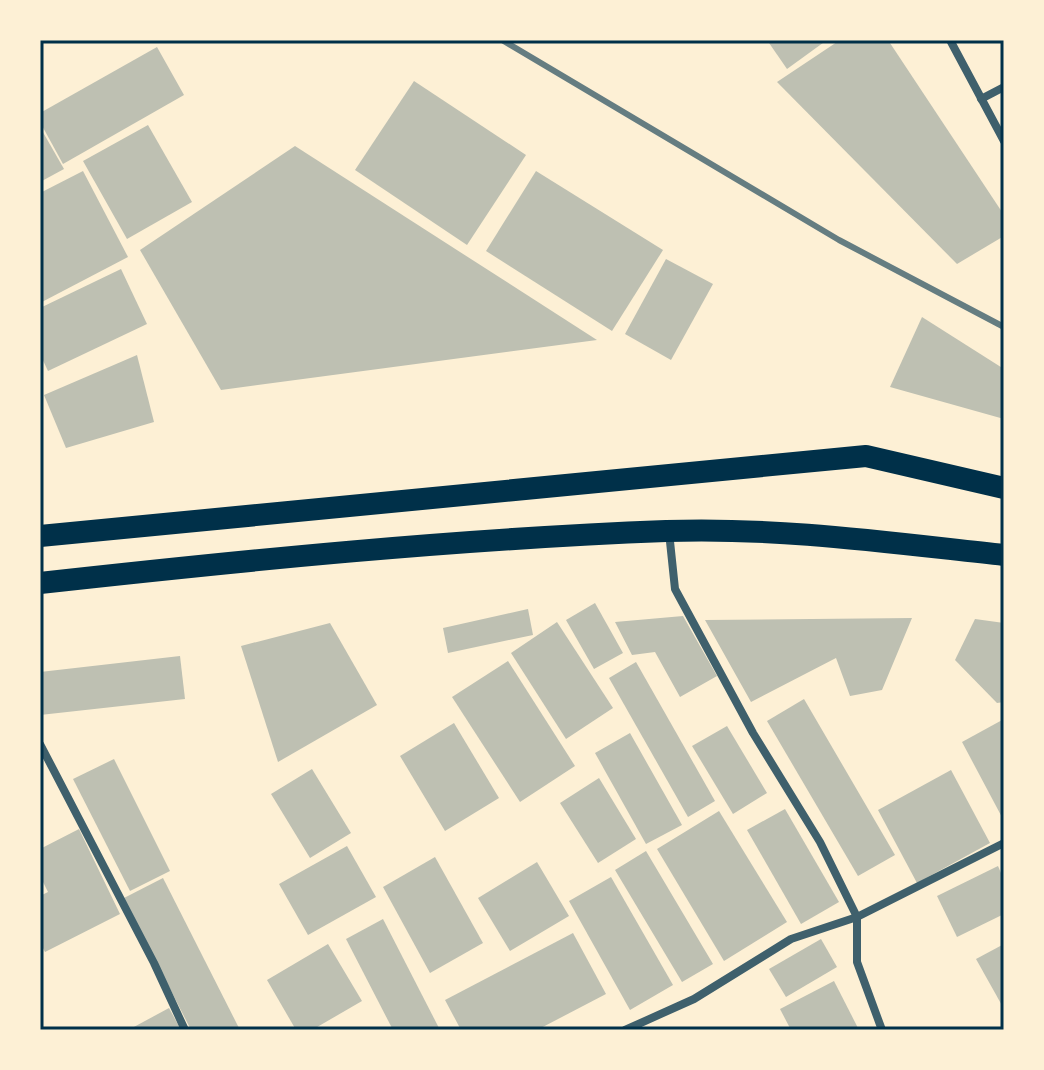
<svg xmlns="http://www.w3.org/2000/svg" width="1044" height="1070" font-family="Inter,sans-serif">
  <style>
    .building { fill: #bec0b2 }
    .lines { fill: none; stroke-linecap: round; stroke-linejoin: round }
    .minor { stroke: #3f606c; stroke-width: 8 }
    .trunk { stroke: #003049; stroke-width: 22 }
    .rail { stroke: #657d81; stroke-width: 6 }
    .neatline { fill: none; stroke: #003049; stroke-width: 3 }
  </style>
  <rect width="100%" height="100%" fill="#fdf0d5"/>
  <!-- building -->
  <g class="building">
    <polygon points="767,40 827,40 787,69"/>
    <polygon points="840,40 888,40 1004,215 1004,236 957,264 777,82"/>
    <polygon points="157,47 184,95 63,164 40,122 40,113"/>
    <polygon points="414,81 526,155 467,245 355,170"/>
    <polygon points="148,125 192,202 127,239 83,161"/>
    <polygon points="40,127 64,169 40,182"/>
    <polygon points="295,146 597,340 221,390 140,250"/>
    <polygon points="83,171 128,257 40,303 40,193"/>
    <polygon points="536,171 663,250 612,331 486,251"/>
    <polygon points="666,259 713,284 671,360 625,334"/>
    <polygon points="121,269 147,324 48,371 40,354 40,308"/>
    <polygon points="922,317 1004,369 1004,419 890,387"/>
    <polygon points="137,355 154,422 66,448 44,395"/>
    <polygon points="595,603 623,653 594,669 566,620"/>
    <polygon points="528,609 533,635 448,653 443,628"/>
    <polygon points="683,616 717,676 680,697 655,652 632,655 615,622"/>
    <polygon points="912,618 882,690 850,696 836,658 751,702 705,620"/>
    <polygon points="975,619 1004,623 1004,702 997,703 955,660"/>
    <polygon points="557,622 613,708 566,739 511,653"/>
    <polygon points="330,623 377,705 278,762 241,646"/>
    <polygon points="180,656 185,699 40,715 40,672"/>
    <polygon points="508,661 575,766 520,802 452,697"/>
    <polygon points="636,662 715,801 688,817 609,678"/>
    <polygon points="804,699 895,855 858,876 767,721"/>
    <polygon points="1004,719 1004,821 962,742"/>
    <polygon points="454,723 499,798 445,831 400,756"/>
    <polygon points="727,726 767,793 733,814 692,746"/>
    <polygon points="630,733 682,825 646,844 595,753"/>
    <polygon points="114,759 170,871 130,891 73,779"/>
    <polygon points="312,769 351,833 310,858 271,794"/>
    <polygon points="951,770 990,843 917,883 878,810"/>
    <polygon points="599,778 636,839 598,863 560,803"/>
    <polygon points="785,809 839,902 801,924 747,830"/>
    <polygon points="719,811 787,922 724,961 657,849"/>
    <polygon points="79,829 120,914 45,952 40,942 40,896 48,892 40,876 40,849"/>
    <polygon points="347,846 376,897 308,935 279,884"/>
    <polygon points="646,851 713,964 682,982 615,870"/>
    <polygon points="435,857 483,943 430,973 383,887"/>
    <polygon points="537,862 569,916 510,951 478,898"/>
    <polygon points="998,866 1004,880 1004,914 957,937 937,896"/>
    <polygon points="611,877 673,985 630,1010 569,901"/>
    <polygon points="163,878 240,1030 191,1030 124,898"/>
    <polygon points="383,919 440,1030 393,1030 346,939"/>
    <polygon points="573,933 606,994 537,1030 461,1030 445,1000"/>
    <polygon points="821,939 837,967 786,997 769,969"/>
    <polygon points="328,944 362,1001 312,1030 296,1030 267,980"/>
    <polygon points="1004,944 1004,1009 976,959"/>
    <polygon points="834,981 859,1030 791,1030 780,1009"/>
    <polygon points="169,1008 181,1030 133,1030 132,1028"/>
  </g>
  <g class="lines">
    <!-- minor -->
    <g class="minor">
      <polyline points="950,40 1004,141"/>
      <polyline points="981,99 1004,87"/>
      <polyline points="669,532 675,589 753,733 820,842 857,917 857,962 882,1030"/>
      <polyline points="40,744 154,963 185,1030"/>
      <polyline points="625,1030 694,999 791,939 857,917 1004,843"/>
    </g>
    <!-- trunk -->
    <g class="trunk">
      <polyline points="40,536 866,456 1004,488"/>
      <path d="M40,583C248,560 457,539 666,531C779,527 892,543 1004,555"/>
    </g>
    <!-- rail -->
    <polyline class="rail" points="502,40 839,240 1004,327"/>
  </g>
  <!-- border -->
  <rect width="1044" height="1070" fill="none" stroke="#fdf0d5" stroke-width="84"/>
  <rect x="42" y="42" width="960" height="986" class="neatline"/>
</svg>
